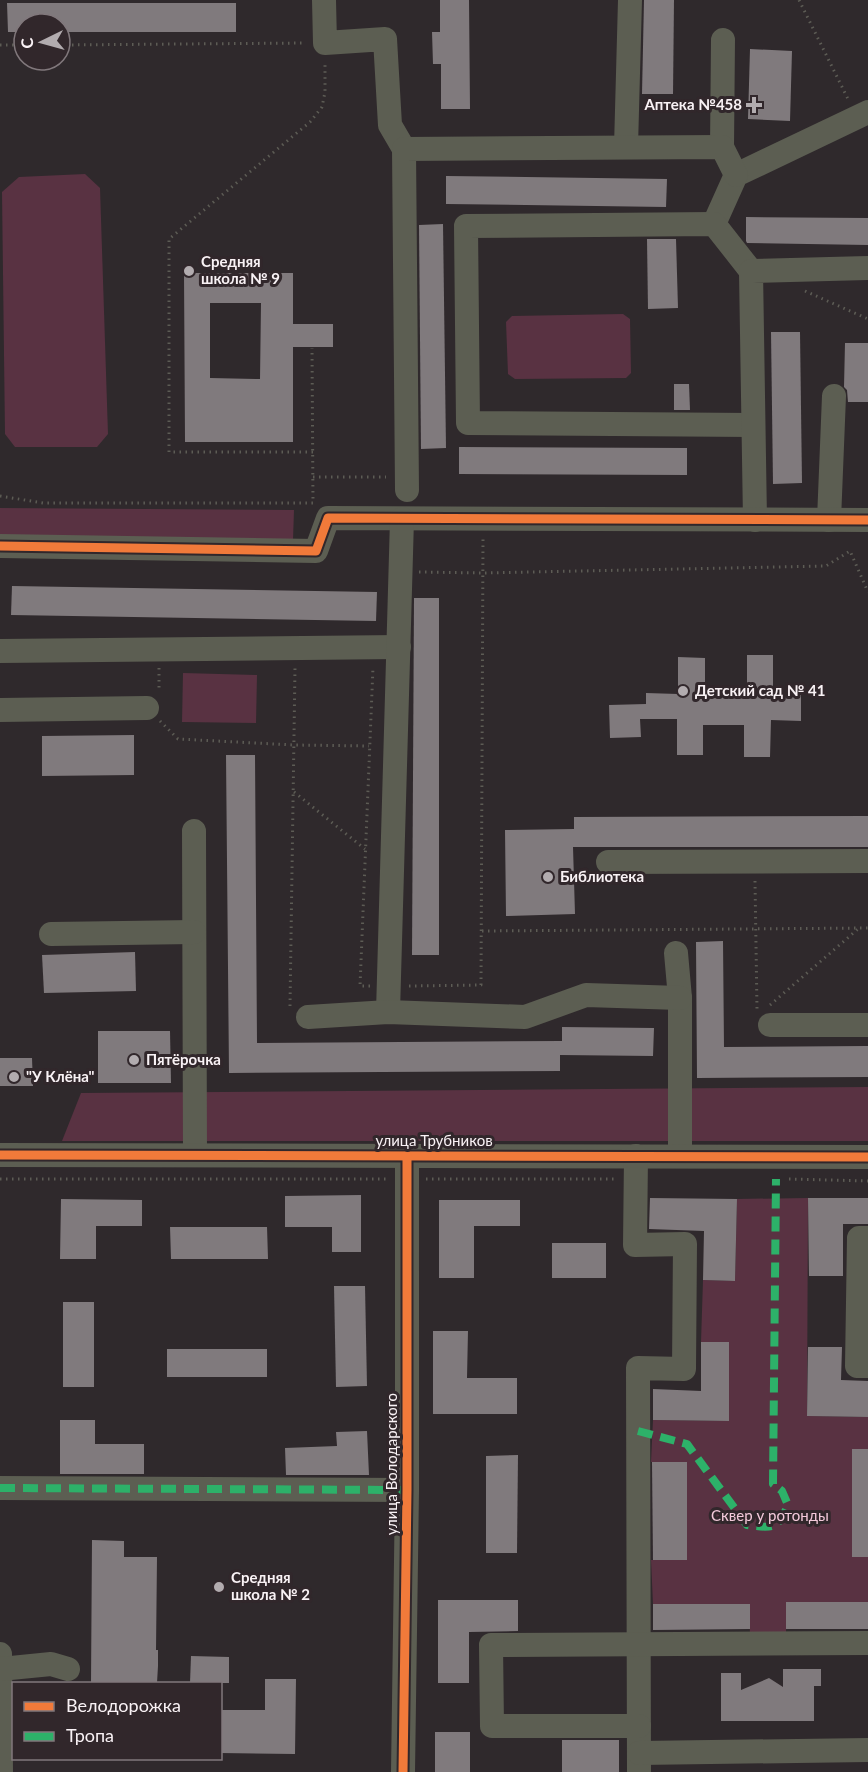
<svg xmlns="http://www.w3.org/2000/svg" width="868" height="1772" font-family="Lato,sans-serif">
  <style>
    .green { fill: #593242 }
    .building { fill: #807a7d; fill-rule: evenodd }
    .lines { fill: none; stroke-linecap: round; stroke-linejoin: round }
    .path { stroke: #5d5c55; stroke-width: 3; stroke-dasharray: 1.5 4.5; stroke-linecap: butt }
    .minor { stroke: #5c5e52; stroke-width: 24 }
    .quiet { stroke: #2db169; stroke-width: 8; stroke-dasharray: 15 8; stroke-linecap: butt }
    .cycleway-casing { stroke: #31272b; stroke-width: 13 }
    .cycleway { stroke: #f17a3a; stroke-width: 9 }
    .poi-dot { fill: #b2acaf; stroke: #31272b; stroke-width: 2 }
    .labels { text-anchor: middle; stroke-width: 6; stroke-linejoin: round; paint-order: stroke }
    .poi-label { font-size: 15px; font-weight: bold; fill: #f9f2f5; stroke: #31272b; text-anchor: start }
    .street-label { font-size: 15px; fill: #f9f2f5; stroke: #31272b }
    .park-label { font-size: 15px; fill: #f4cadb; stroke: #31272b }
  </style>
  <rect width="100%" height="100%" fill="#2f292c"/>
  <!-- green -->
  <g class="green">
    <polygon points="85,174 100,188 108,434 97,447 15,447 5,434 2,192 19,177"/>
    <polygon points="623,314 630,319 631,373 626,378 515,379 508,374 506,322 512,316"/>
    <polygon points="0,508 294,510 293,540 0,541"/>
    <polygon points="183,673 257,675 256,723 182,722"/>
    <polygon points="868,1087 868,1141 62,1141 81,1093"/>
    <polygon points="808,1198 807,1416 868,1417 868,1449 852,1449 852,1556 868,1557 868,1602 787,1602 786,1632 750,1636 749,1604 653,1604 651,1560 687,1560 687,1463 651,1462 653,1420 729,1421 729,1343 701,1342 703,1280 735,1281 737,1199"/>
  </g>
  <!-- building -->
  <g class="building">
    <polygon points="440,0 469,0 470,109 441,109 441,64 433,64 432,32 440,32"/>
    <polygon points="644,0 674,0 673,94 642,94"/>
    <polygon points="7,3 236,3 236,32 60,32 60,24 24,24 24,32 8,32"/>
    <polygon points="750,49 792,51 790,121 748,119"/>
    <polygon points="446,176 667,179 666,207 446,204"/>
    <polygon points="746,217 868,218 868,245 747,243 746,241"/>
    <polygon points="443,224 446,448 421,449 419,225"/>
    <polygon points="647,239 676,239 678,308 648,309"/>
    <path d="M184,273H293V324H333V347H293V442H185ZM210,303H261L260,379L210,378Z"/>
    <polygon points="771,332 800,332 802,483 773,484"/>
    <polygon points="845,343 868,343 868,402 848,402 847,390 844,387"/>
    <polygon points="674,384 689,384 690,410 674,410"/>
    <polygon points="459,447 687,448 687,475 459,474"/>
    <polygon points="12,586 377,592 376,621 11,615"/>
    <polygon points="414,598 439,598 439,955 412,955"/>
    <polygon points="747,655 773,655 773,694 801,695 801,721 771,720 770,757 744,757 744,725 703,725 703,755 677,755 677,719 640,719 641,737 610,738 609,705 646,704 646,693 678,694 678,657 705,658 705,692 747,692"/>
    <polygon points="134,735 134,775 42,776 42,736"/>
    <polygon points="226,755 255,755 257,1043 562,1041 562,1027 654,1028 653,1056 560,1055 560,1071 229,1073"/>
    <polygon points="868,816 868,847 573,847 575,914 506,916 505,830 574,829 574,817"/>
    <polygon points="723,941 724,1047 868,1046 868,1077 697,1078 696,942"/>
    <polygon points="135,952 136,991 44,993 42,955"/>
    <polygon points="98,1031 170,1031 171,1083 98,1083"/>
    <polygon points="0,1058 32,1058 33,1086 0,1086"/>
    <polygon points="361,1195 361,1252 332,1252 332,1227 285,1227 285,1196"/>
    <polygon points="650,1198 737,1199 735,1281 703,1280 704,1231 649,1229"/>
    <polygon points="808,1198 868,1198 868,1224 843,1224 843,1276 809,1276"/>
    <polygon points="61,1199 142,1200 142,1226 96,1226 96,1259 60,1259"/>
    <polygon points="439,1200 520,1200 520,1226 474,1226 474,1278 439,1278"/>
    <polygon points="170,1227 267,1227 268,1259 171,1259"/>
    <rect x="552" y="1243" width="54" height="35"/>
    <polygon points="334,1286 365,1286 367,1386 336,1387"/>
    <rect x="63" y="1302" width="31" height="85"/>
    <polygon points="433,1331 468,1331 467,1378 517,1378 517,1414 433,1414"/>
    <polygon points="701,1342 729,1342 729,1421 653,1420 653,1389 701,1391"/>
    <polygon points="808,1347 842,1347 841,1380 868,1381 868,1417 807,1416"/>
    <rect x="167" y="1349" width="100" height="28"/>
    <polygon points="60,1420 95,1420 95,1444 144,1444 144,1474 60,1474"/>
    <polygon points="367,1431 369,1475 286,1475 285,1448 337,1446 336,1432"/>
    <rect x="852" y="1449" width="16" height="108"/>
    <polygon points="518,1455 517,1553 486,1553 486,1456"/>
    <polygon points="652,1462 687,1462 687,1560 653,1560"/>
    <polygon points="92,1540 124,1541 124,1557 157,1557 156,1650 158,1650 158,1666 157,1683 91,1683"/>
    <polygon points="438,1600 518,1600 518,1631 469,1632 469,1683 438,1683"/>
    <rect x="786" y="1602" width="82" height="27"/>
    <polygon points="653,1604 750,1604 750,1629 653,1630"/>
    <polygon points="191,1656 229,1657 229,1683 190,1683"/>
    <polygon points="783,1669 821,1669 821,1686 814,1686 814,1721 721,1721 721,1673 741,1673 741,1690 769,1678 783,1687"/>
    <polygon points="265,1679 296,1679 295,1754 220,1753 220,1710 265,1710"/>
    <rect x="435" y="1732" width="35" height="40"/>
    <rect x="562" y="1740" width="57" height="32"/>
  </g>
  <g class="lines">
    <!-- path -->
    <g class="path">
      <polyline points="799,0 848,99"/>
      <polyline points="0,45 24,45"/>
      <polyline points="60,45 305,43"/>
      <polyline points="805,291 868,319"/>
      <polyline points="313,452 169,452 169,239 310,122 322,107 325,92 325,62"/>
      <polyline points="313,477 386,477"/>
      <polyline points="0,496 43,503 313,503 312,348"/>
      <polyline points="419,572 483,573 826,566 850,551 868,592"/>
      <polyline points="159,668 159,691"/>
      <polyline points="160,721 178,739 294,745 369,746"/>
      <polyline points="294,792 365,849"/>
      <polyline points="755,881 757,1009"/>
      <polyline points="482,931 868,928"/>
      <polyline points="370,986 360,986 373,667"/>
      <polyline points="409,986 481,985 483,539"/>
      <polyline points="770,1005 858,929"/>
      <polyline points="290,1006 295,668"/>
      <polyline points="0,1179 386,1179"/>
      <polyline points="426,1179 617,1179"/>
      <polyline points="789,1179 868,1181"/>
    </g>
    <!-- minor -->
    <g class="minor">
      <polyline points="324,0 325,43 385,39 390,125 404,149"/>
      <polyline points="626,147 630,0"/>
      <polyline points="722,147 723,40"/>
      <polyline points="714,224 736,175 868,112"/>
      <polyline points="751,271 714,224 466,226 468,423 753,425"/>
      <polyline points="407,490 404,149 722,147 736,175"/>
      <polyline points="755,520 751,271 868,268"/>
      <polyline points="829,520 834,396"/>
      <polyline points="0,546 316,551 328,518 868,520"/>
      <polyline points="0,651 399,647"/>
      <polyline points="0,710 147,708"/>
      <polyline points="194,831 195,1155"/>
      <polyline points="608,862 868,861"/>
      <polyline points="51,934 194,932"/>
      <polyline points="676,953 680,998 680,1156"/>
      <polyline points="388,1012 402,519"/>
      <polyline points="308,1017 388,1012 525,1017 586,995 680,998"/>
      <polyline points="770,1025 868,1025"/>
      <polyline points="0,1155 868,1157"/>
      <polyline points="636,1156 635,1245 685,1244 684,1369 638,1368 639,1772"/>
      <polyline points="868,1238 859,1238 857,1366 868,1366"/>
      <polyline points="0,1488 407,1490"/>
      <polyline points="0,1654 1,1772"/>
      <polyline points="0,1669 51,1664 68,1669"/>
      <polyline points="639,1726 492,1726 491,1645 868,1643"/>
      <polyline points="639,1753 868,1750"/>
      <polyline points="403,1772 407,1490 407,1156"/>
    </g>
    <!-- quiet -->
    <g class="quiet">
      <path d="M638,1431L687,1444L747,1525C772,1528 778,1530 788,1505L782,1491L773,1484L776,1179"/>
      <polyline points="0,1488 407,1490"/>
    </g>
    <defs>
      <g id="cycleway">
        <polyline points="0,546 316,551 328,518 868,520"/>
        <polyline points="0,1155 868,1157"/>
        <polyline points="403,1772 407,1490 407,1156"/>
      </g>
    </defs>
    <!-- cycleway casing -->
    <use href="#cycleway" class="cycleway-casing"/>
    <!-- cycleway -->
    <use href="#cycleway" class="cycleway"/>
  </g>
  <!-- markers -->
  <g class="poi-dot">
    <path d="M751 96h6v6h6v6h-6v6h-6v-6h-6v-6h6z"/>
    <circle cx="189" cy="271" r="6"/>
    <circle cx="683" cy="691" r="6"/>
    <circle cx="548" cy="877" r="6"/>
    <circle cx="134" cy="1060" r="6"/>
    <circle cx="14" cy="1077" r="6"/>
    <circle cx="219" cy="1587" r="6"/>
  </g>
  <g class="labels">
    <!-- poi labels -->
    <g class="poi-label">
      <text x="742" y="110" text-anchor="end">Аптека №458</text>
      <text x="201" y="267">Средняя<tspan x="201" dy="17">школа № 9</tspan></text>
      <text x="695" y="696">Детский сад № 41</text>
      <text x="560" y="882">Библиотека</text>
      <text x="146" y="1065">Пятёрочка</text>
      <text x="26" y="1082">"У Клёна"</text>
      <text x="231" y="1583">Средняя<tspan x="231" dy="17">школа № 2</tspan></text>
    </g>
    <!-- street labels -->
    <g class="street-label">
      <text x="434" y="1146">улица Трубников</text>
      <text transform="translate(392 1464) rotate(-90)" y="5">улица Володарского</text>
    </g>
    <!-- park labels -->
    <g class="park-label">
      <text x="770" y="1521">Сквер у ротонды</text>
    </g>
  </g>
  <!-- legend -->
  <rect x="12" y="1682" width="210" height="78" fill="#31272b" stroke="#81787c" stroke-width="1.5"/>
  <rect x="24" y="1702" width="30" height="9" fill="#f17a3a" stroke="#81787c" stroke-width="1.5"/>
  <text x="66" y="1712" font-size="18" fill="#f9f2f5">Велодорожка</text>
  <rect x="24" y="1732" width="30" height="9" fill="#2db169" stroke="#81787c" stroke-width="1.5"/>
  <text x="66" y="1742" font-size="18" fill="#f9f2f5">Тропа</text>
  <!-- north arrow -->
  <g transform="translate(42 42) rotate(265)"><circle r="28" fill="#31272b" stroke="#81787c" stroke-width="1.5"/>
  <path d="M0-4.5L10 22L0 15L-10 22Z" fill="#b2acaf"/>
  <text y="-9" font-size="16" font-weight="bold" text-anchor="middle" fill="#f9f2f5">С</text>
  </g>
</svg>
